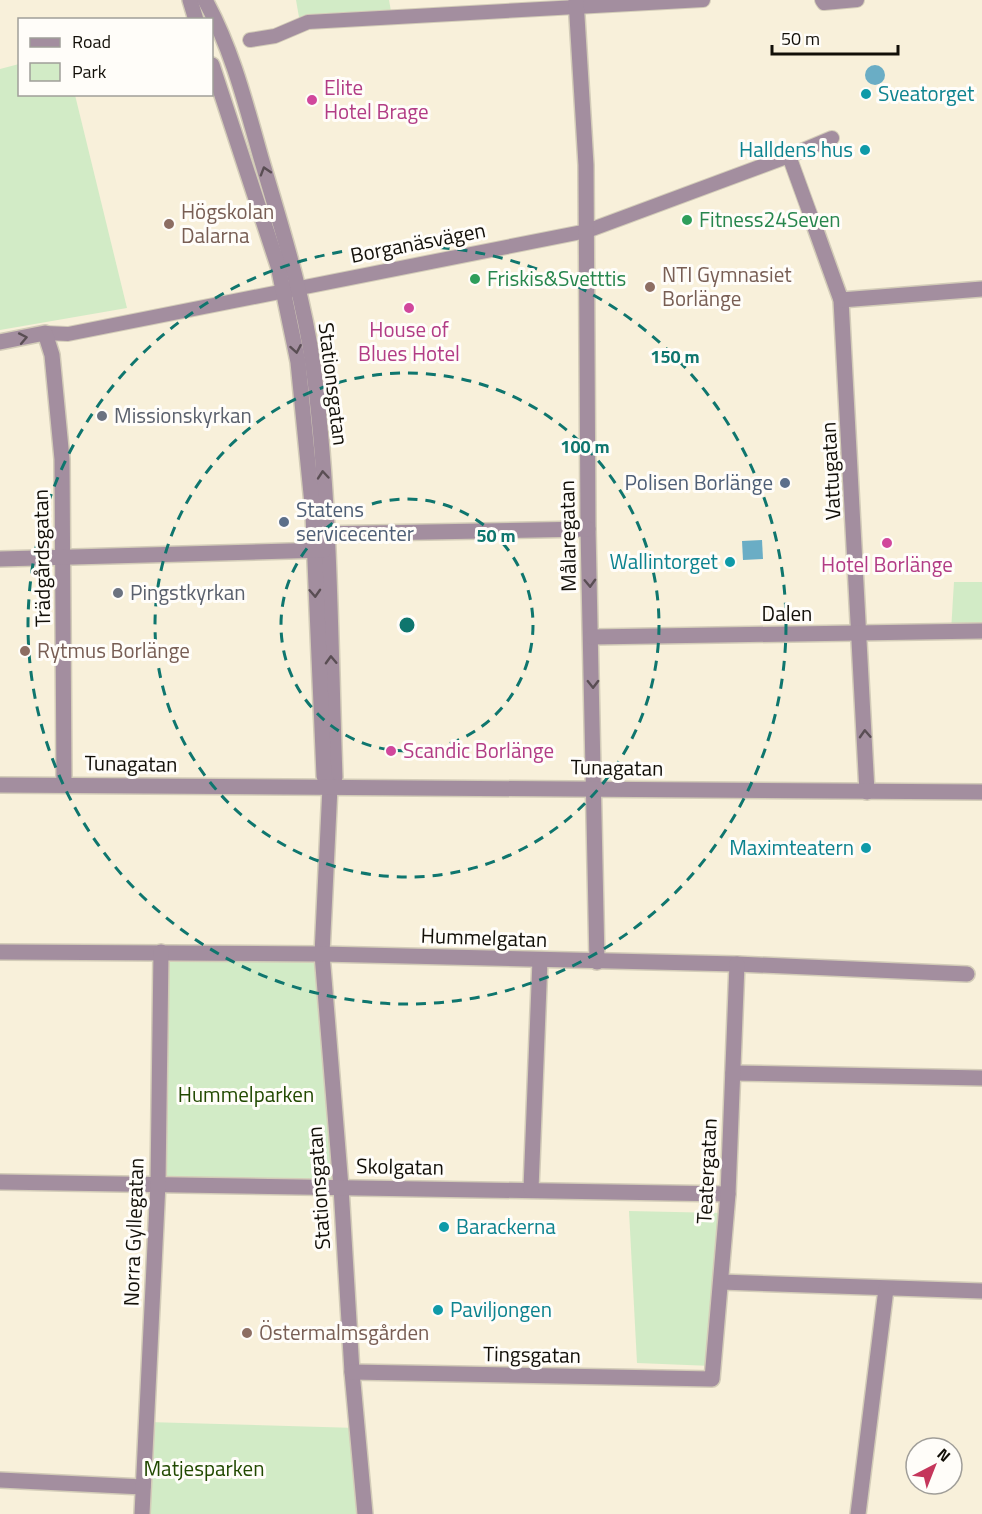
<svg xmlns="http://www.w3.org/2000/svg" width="982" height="1514" font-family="'Titillium Web',sans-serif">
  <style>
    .green { fill: #d2ebc6 }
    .water { fill: #6aadc5 }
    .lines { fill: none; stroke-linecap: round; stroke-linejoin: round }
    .pedestrian-casing { stroke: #d3ccb8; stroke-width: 16 }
    .minor-casing { stroke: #d3ccb8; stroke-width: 18 }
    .pedestrian { stroke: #a38e9f; stroke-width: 14 }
    .minor { stroke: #a38e9f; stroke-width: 15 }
    .oneway { stroke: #5a4e54 }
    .ring { fill: none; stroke: #0f766e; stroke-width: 3; stroke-dasharray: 10 8 }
    .culture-dot { fill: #0f9aa8; stroke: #fffdf9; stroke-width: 2 }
    .hotel-dot { fill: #d1479c; stroke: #fffdf9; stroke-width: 2 }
    .leisure-dot { fill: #2e9e5b; stroke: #fffdf9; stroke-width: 2 }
    .education-dot { fill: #8d6e63; stroke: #fffdf9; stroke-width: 2 }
    .worship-dot { fill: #6b7280; stroke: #fffdf9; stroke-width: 2 }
    .service-dot { fill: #5c6f8a; stroke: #fffdf9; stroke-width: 2 }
    .labels { text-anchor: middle; stroke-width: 6; stroke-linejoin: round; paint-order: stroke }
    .hotel-label { font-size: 21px; fill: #b23c85; stroke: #fffdf9; text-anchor: start }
    .culture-label { font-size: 21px; fill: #0d838f; stroke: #fffdf9; text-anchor: start }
    .education-label { font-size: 21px; fill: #785e54; stroke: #fffdf9; text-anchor: start }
    .leisure-label { font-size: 21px; fill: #27864d; stroke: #fffdf9; text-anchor: start }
    .street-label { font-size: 21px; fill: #120f08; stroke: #fffdf9 }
    .worship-label { font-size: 21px; fill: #5b616d; stroke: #fffdf9; text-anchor: start }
    .service-label { font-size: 21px; fill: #4e5e75; stroke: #fffdf9; text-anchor: end }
    .park-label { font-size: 21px; fill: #214900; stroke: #fffdf9 }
    .centre { fill: #0f766e; stroke: #fffdf9; stroke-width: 3 }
    .ring-label { font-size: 18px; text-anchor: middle; font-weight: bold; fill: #0f766e; stroke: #fffdf9; stroke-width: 6; stroke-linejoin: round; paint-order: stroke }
  </style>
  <rect width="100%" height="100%" fill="#f8f0da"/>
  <!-- green -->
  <g class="green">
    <polygon points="296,0 389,0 392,17 300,23"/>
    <polygon points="19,64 20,94 75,95 127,308 0,330 0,69"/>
    <polygon points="954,582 982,582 982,631 951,631"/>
    <polygon points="161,952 322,954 341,1187 158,1183"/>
    <polygon points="629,1211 721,1213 712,1366 637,1363"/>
    <polygon points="147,1422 357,1428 365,1514 142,1514"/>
  </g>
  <!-- water -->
  <g class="water">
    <circle cx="875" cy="75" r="10"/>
    <polygon points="762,540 763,559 743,560 742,541"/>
  </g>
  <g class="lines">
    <defs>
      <g id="pedestrian">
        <polyline points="822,0 824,3 857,0"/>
        <polyline points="250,40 275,36 308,22 703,0"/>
        <polyline points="789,156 813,222"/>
        <polyline points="45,333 68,334 587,231 789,156 832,138"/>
      </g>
      <g id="minor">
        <polyline points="190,0 196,20"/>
        <path d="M205,0C232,49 246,105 261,158C281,226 303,294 313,365C331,501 330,640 335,777L330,787L322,954L341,1187L352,1372L365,1514"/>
        <polyline points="576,0 586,165 588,529 597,962"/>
        <polyline points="212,65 278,266 298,362 313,514 324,776 330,787"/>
        <polyline points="813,222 841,300 867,792"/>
        <polyline points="841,300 982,289"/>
        <polyline points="0,342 45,333 52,355 62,459 64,784"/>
        <polyline points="318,534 588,529"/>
        <polyline points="0,559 324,550"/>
        <polyline points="592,637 982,631"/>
        <polyline points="0,785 982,792"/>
        <polyline points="0,952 322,954 737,964 967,974"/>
        <polyline points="733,1073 982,1078"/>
        <polyline points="0,1182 728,1194"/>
        <polyline points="531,1189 540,960"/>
        <polyline points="721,1282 982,1291"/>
        <polyline points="352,1372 712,1379 728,1194 737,964"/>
        <polyline points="0,1480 143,1487"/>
        <polyline points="142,1514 158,1183 161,952"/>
        <polyline points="858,1514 886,1289"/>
      </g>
    </defs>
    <!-- pedestrian casing -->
    <use href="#pedestrian" class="pedestrian-casing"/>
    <!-- minor casing -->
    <use href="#minor" class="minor-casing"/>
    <!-- pedestrian -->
    <use href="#pedestrian" class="pedestrian"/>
    <!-- minor -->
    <use href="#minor" class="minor"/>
  </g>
  <!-- one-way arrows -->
  <defs><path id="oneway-chevron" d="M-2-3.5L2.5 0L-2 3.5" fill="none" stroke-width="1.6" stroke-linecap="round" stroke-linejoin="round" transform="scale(1.5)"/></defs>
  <g class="oneway">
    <use href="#oneway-chevron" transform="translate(265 171) rotate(-107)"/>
    <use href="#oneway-chevron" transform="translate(23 338) rotate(-11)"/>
    <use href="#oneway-chevron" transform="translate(296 349) rotate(80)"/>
    <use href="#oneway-chevron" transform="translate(323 475) rotate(-95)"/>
    <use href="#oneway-chevron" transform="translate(590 583) rotate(88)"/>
    <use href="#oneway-chevron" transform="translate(315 593) rotate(87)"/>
    <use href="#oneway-chevron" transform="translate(331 660) rotate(-92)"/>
    <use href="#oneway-chevron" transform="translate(593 684) rotate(89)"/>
    <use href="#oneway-chevron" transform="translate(865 734) rotate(-93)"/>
  </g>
  <!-- distance rings -->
  <g class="ring">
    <circle cx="407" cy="625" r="126"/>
    <circle cx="407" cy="625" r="252"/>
    <circle cx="407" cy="625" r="379"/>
  </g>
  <!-- markers -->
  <g class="culture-dot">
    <circle cx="866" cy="94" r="6"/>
    <circle cx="865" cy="150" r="6"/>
    <circle cx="730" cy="562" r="6"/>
    <circle cx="866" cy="848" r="6"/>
    <circle cx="444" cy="1227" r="6"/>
    <circle cx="438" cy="1310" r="6"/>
  </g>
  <g class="hotel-dot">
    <circle cx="312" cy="100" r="6"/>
    <circle cx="409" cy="308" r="6"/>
    <circle cx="887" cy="543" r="6"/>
    <circle cx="391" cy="751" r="6"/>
  </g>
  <g class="leisure-dot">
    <circle cx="687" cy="220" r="6"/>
    <circle cx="475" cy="279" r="6"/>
  </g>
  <g class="education-dot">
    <circle cx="169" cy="224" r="6"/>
    <circle cx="650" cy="287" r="6"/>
    <circle cx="25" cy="651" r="6"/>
    <circle cx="247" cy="1333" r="6"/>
  </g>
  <g class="worship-dot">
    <circle cx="102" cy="416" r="6"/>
    <circle cx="118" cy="593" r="6"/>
  </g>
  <g class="service-dot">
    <circle cx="785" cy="483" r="6"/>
    <circle cx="284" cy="522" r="6"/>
  </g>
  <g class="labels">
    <!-- hotel labels -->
    <g class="hotel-label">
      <text x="324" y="95">Elite<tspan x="324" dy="24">Hotel Brage</tspan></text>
      <text x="409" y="337" text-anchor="middle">House of<tspan x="409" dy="24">Blues Hotel</tspan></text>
      <text x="887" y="572" text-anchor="middle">Hotel Borlänge</text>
      <text x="403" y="758">Scandic Borlänge</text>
    </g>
    <!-- culture labels -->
    <g class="culture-label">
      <text x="878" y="101">Sveatorget</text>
      <text x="853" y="157" text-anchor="end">Halldens hus</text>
      <text x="718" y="569" text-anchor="end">Wallintorget</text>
      <text x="854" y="855" text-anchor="end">Maximteatern</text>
      <text x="456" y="1234">Barackerna</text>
      <text x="450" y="1317">Paviljongen</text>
    </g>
    <!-- education labels -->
    <g class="education-label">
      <text x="181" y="219">Högskolan<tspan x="181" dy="24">Dalarna</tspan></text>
      <text x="662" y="282">NTI Gymnasiet<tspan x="662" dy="24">Borlänge</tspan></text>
      <text x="37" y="658">Rytmus Borlänge</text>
      <text x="259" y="1340">Östermalmsgården</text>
    </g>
    <!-- leisure labels -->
    <g class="leisure-label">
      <text x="699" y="227">Fitness24Seven</text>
      <text x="487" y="286">Friskis&amp;Svetttis</text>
    </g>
    <!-- street labels -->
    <g class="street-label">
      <text transform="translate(418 243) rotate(-11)" y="7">Borganäsvägen</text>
      <text transform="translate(333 384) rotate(83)" y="7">Stationsgatan</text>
      <text transform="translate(831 471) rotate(-93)" y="7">Vattugatan</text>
      <text transform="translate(568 536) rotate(-91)" y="7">Målaregatan</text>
      <text transform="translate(42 558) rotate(-91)" y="7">Trädgårdsgatan</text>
      <text x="787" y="621">Dalen</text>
      <text transform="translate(131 764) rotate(1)" y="7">Tunagatan</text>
      <text transform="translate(617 768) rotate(1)" y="7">Tunagatan</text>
      <text transform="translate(484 938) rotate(2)" y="7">Hummelgatan</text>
      <text transform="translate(400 1167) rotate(1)" y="7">Skolgatan</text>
      <text transform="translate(707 1171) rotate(-87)" y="7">Teatergatan</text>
      <text transform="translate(319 1188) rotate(-94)" y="7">Stationsgatan</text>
      <text transform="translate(134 1232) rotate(-88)" y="7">Norra Gyllegatan</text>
      <text transform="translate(532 1355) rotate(1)" y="7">Tingsgatan</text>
    </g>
    <!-- worship labels -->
    <g class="worship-label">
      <text x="114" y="423">Missionskyrkan</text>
      <text x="130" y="600">Pingstkyrkan</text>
    </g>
    <!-- service labels -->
    <g class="service-label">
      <text x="773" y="490">Polisen Borlänge</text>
      <text x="296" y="517" text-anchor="start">Statens<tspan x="296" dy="24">servicecenter</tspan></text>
    </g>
    <!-- park labels -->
    <g class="park-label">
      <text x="246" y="1102">Hummelparken</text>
      <text x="204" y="1476">Matjesparken</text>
    </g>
  </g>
  <circle cx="407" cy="625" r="9" class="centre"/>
  <g class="ring-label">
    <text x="675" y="363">150 m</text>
    <text x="585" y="453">100 m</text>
    <text x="496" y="542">50 m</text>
  </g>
  <!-- legend -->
  <rect x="18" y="18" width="195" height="78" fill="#fffdf9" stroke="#a09e99" stroke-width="1.5"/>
  <rect x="30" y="38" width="30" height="9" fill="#a38e9f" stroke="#a09e99" stroke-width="1.5"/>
  <text x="72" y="48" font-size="18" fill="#120f08">Road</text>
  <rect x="30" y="63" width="30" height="18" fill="#d2ebc6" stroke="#a09e99" stroke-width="1.5"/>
  <text x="72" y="78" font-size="18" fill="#120f08">Park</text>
  <!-- north arrow -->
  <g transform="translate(934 1466) rotate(42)"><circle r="28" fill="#fffdf9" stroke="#a09e99" stroke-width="1.5"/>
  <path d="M0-4.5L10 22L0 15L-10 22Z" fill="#c5365b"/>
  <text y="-9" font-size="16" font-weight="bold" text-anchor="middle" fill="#120f08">N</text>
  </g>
  <!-- scale -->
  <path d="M772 45v9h126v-9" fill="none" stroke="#120f08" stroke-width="3"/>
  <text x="781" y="45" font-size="18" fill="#120f08" stroke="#fffdf9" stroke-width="4.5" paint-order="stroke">50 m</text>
</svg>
